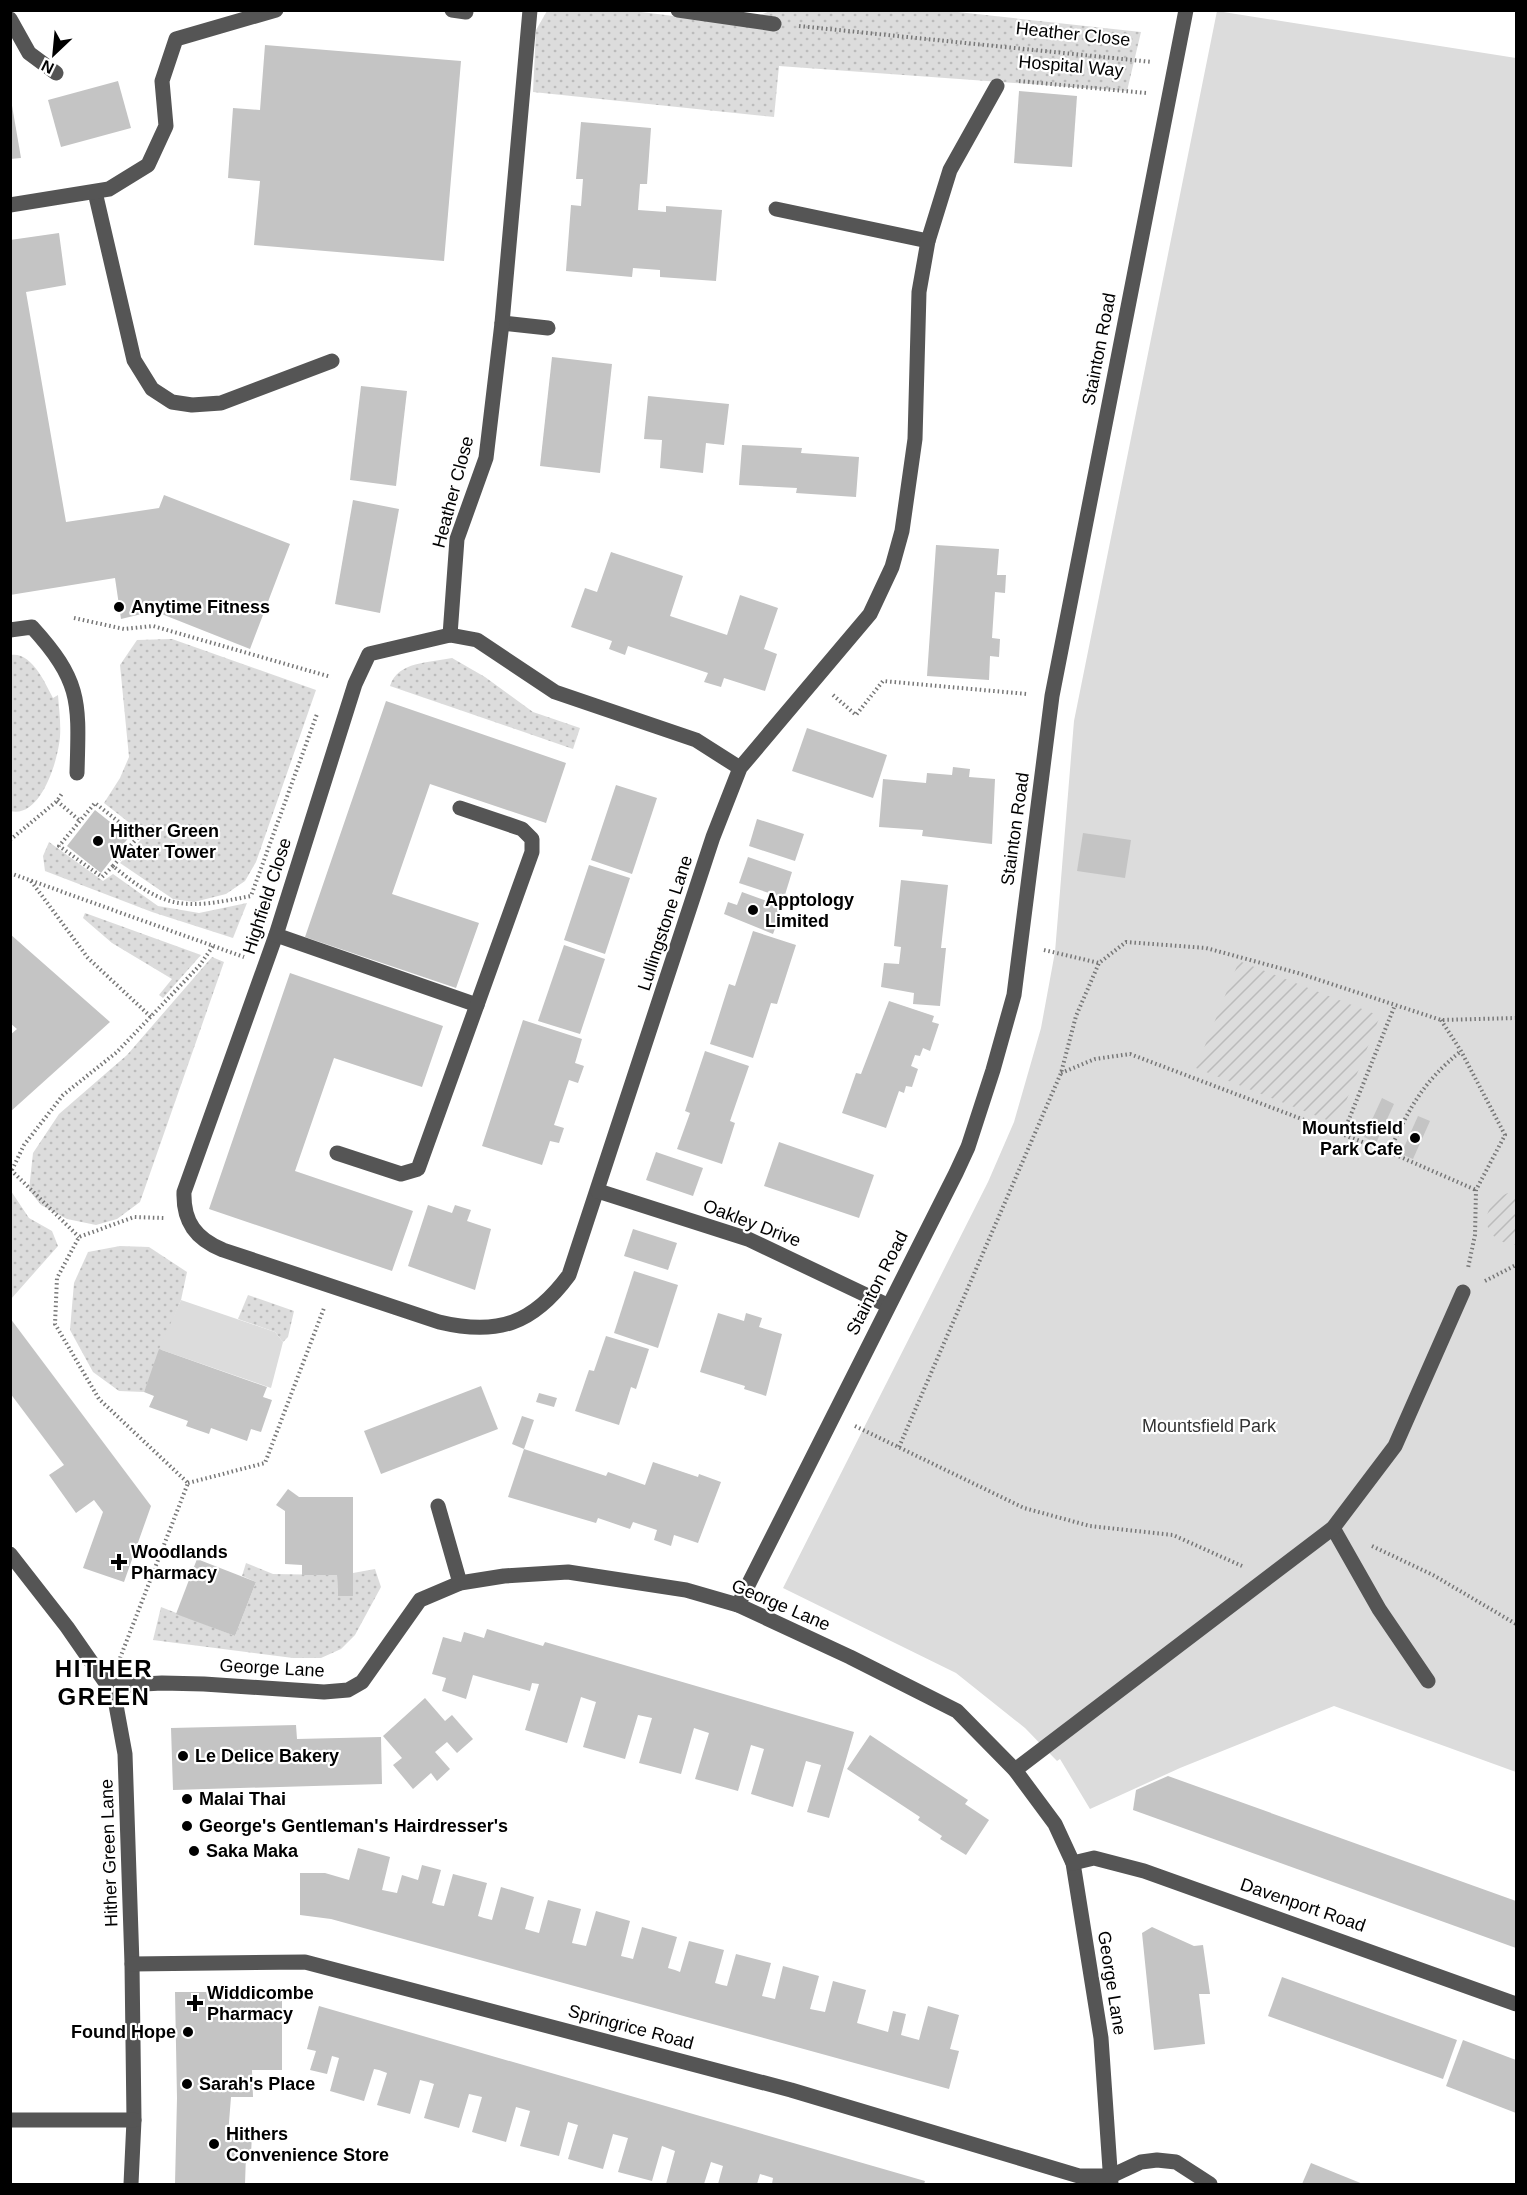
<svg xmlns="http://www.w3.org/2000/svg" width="1527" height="2195" font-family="Arial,sans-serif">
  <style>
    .grass { fill: url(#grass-dots) }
    .park { fill: #dcdcdc }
    .garden { fill: url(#garden-furrows) }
    .building { fill: #c4c4c4 }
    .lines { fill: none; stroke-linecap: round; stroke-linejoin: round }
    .path { stroke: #777; stroke-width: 4; stroke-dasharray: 1.5 3; stroke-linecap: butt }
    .minor { stroke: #555; stroke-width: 15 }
    .poi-dot { fill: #000; stroke: #fff; stroke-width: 2 }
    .labels { text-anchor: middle; stroke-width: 4.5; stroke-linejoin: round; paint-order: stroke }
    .street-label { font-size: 18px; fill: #000; stroke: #fff }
    .poi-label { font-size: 18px; font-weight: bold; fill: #000; stroke: #fff; text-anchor: start }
    .park-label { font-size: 18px; fill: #333; stroke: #fff }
    .district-label { font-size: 24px; font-weight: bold; letter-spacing: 1.5px; fill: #000; stroke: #fff }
  </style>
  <defs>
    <pattern id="grass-dots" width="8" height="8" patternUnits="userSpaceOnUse" patternTransform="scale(1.5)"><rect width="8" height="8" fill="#dcdcdc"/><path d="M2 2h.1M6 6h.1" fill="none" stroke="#bbb" stroke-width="1.8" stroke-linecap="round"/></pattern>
    <pattern id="garden-furrows" width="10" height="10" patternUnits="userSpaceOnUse" patternTransform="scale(1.5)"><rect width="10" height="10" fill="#dcdcdc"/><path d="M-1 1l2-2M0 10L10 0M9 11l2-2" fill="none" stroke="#bbb"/></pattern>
  </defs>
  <rect width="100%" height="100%" fill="#fff"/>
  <!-- grass -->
  <g class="grass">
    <polygon points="939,10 1141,32 1127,91 779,66 774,117 533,92 536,30 547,11 633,11 739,24 770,11"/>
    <polygon points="172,639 316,690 256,862 245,881 226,894 194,902 173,899 120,863 145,835 104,803 120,778 129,757 120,665 137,640"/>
    <path d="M11,655C32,652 45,683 53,698L58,695C59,709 61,723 60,737C58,760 41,819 10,811Z"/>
    <path d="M452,658L485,677L533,712L580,728L573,749L390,686C398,661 429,663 452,658Z"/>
    <polygon points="49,842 103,881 113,874 158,906 199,913 247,903 233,938 152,912 45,871 43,856"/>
    <polygon points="85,913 201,955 163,998 159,995 172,979 112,943 83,918"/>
    <polygon points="212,957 224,962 140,1202 117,1219 96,1225 67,1219 41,1205 29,1190 33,1153 59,1114 127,1055"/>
    <polygon points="11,1191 29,1218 52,1231 58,1246 11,1299"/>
    <polygon points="120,1246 149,1247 187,1272 181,1300 144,1392 119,1391 93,1372 70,1330 74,1283 88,1252"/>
    <polygon points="248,1295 294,1311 288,1337 283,1342 275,1332 238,1319"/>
    <polygon points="246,1563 273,1574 337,1575 338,1596 353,1573 375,1569 381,1587 355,1635 341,1649 321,1658 293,1658 153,1640 161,1607 235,1636 256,1582 242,1576"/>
  </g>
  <!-- park -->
  <g class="park">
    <polygon points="1217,11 1516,58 1516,1772 1334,1706 1180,1768 1090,1809 1060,1759 1057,1761 1025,1728 956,1673 783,1588 988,1182 1014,1122 1041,1028 1055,952 1074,721"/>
    <polygon points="181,1300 275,1332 283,1342 271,1388 159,1349"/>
  </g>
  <!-- garden -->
  <g class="garden">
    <polygon points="1239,961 1380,1016 1337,1124 1196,1068"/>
    <path d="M1508,1193H1516V1245C1481,1242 1476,1207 1508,1193Z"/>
  </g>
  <!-- building -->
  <g class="building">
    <polygon points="265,45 461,61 444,261 254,245 260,181 228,178 233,108 260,110"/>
    <polygon points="118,81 131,128 61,147 48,100"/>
    <polygon points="1019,91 1077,96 1072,167 1014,163"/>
    <polygon points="10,94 21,158 10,159"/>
    <polygon points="581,122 651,128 647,184 640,184 638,210 666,212 666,206 722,210 716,281 660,277 660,270 633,268 632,277 566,271 571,205 581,206 583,179 576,179"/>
    <polygon points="59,233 66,285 26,292 66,522 159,508 164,495 290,544 250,649 154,611 121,619 115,578 10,595 10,240"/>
    <polygon points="552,357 612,364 600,473 540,466"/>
    <polygon points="361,386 407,391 396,486 350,480"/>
    <polygon points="648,396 729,404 724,445 706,443 703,473 660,468 662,440 644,439"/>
    <polygon points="742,445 802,448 801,453 859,457 856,497 796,493 797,488 739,485"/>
    <polygon points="353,500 399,509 380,613 335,604"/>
    <polygon points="936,545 999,549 997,575 1006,575 1005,593 995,592 992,638 1000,639 999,657 990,656 989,680 927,676"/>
    <polygon points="611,552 683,576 670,616 727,635 740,595 778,608 764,649 777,654 765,691 724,678 721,687 704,682 708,673 628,646 625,655 609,649 612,641 571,627 585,588 597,592"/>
    <polygon points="386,701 566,763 546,823 430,784 392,894 479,923 456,988 305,937"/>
    <polygon points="807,728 887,755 873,798 792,771"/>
    <polygon points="953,767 970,769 969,777 995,779 992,844 922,836 923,830 879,827 883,779 926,783 927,773 952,775"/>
    <polygon points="616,785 657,798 632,874 591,860"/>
    <polygon points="95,810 129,837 101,873 67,846"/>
    <polygon points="757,819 804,834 795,861 749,846"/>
    <polygon points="1083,833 1131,840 1125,878 1077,871"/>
    <polygon points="748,857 792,872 784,898 739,883"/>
    <polygon points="589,865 630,878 605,954 564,940"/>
    <polygon points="901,880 948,885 941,948 946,948 940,1006 913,1004 914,993 881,987 884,963 899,964 901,947 894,946"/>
    <polygon points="742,892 783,907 773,934 724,914 728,902 737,905"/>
    <polygon points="753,931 796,945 777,1004 771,1003 753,1058 710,1044 729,984 735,986"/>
    <polygon points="10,934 110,1022 10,1112 10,1035 17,1029 10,1023"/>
    <polygon points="564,945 605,959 580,1034 538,1021"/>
    <polygon points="290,973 443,1026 422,1087 334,1058 295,1171 413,1211 392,1271 209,1209"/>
    <polygon points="889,1001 934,1016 932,1022 939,1024 930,1051 923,1048 920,1056 915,1055 911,1066 918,1069 912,1087 906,1086 904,1093 899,1091 886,1128 842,1113 856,1073 861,1074"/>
    <polygon points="523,1020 582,1039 575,1063 584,1066 578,1083 569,1080 554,1125 564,1128 559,1143 550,1141 542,1165 482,1146"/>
    <polygon points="705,1051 749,1066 730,1121 735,1123 722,1164 677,1149 690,1113 685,1111"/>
    <polygon points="1382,1098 1394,1104 1376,1143 1364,1137"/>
    <polygon points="1418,1116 1430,1121 1413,1159 1401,1154"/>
    <polygon points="779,1142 874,1175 859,1218 764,1186"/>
    <polygon points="656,1152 703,1168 693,1196 646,1180"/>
    <polygon points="428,1205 452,1213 455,1205 471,1210 467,1221 491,1229 475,1290 408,1266"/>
    <polygon points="633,1229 677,1243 668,1270 624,1256"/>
    <polygon points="634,1271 678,1285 658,1348 614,1333"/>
    <polygon points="718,1313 744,1321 746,1313 762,1318 759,1327 782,1334 766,1396 744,1389 745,1386 700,1372"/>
    <polygon points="10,1318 151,1506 124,1582 83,1568 103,1512 94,1500 76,1513 49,1475 64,1465 10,1393"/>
    <polygon points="606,1336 649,1349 636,1389 631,1387 619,1425 575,1411 589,1370 594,1371"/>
    <polygon points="159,1349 267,1387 263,1397 272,1400 261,1432 251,1429 247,1441 211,1428 209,1434 186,1426 188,1421 149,1407 154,1396 144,1392"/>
    <polygon points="481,1386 498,1429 381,1474 364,1431"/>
    <polygon points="539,1393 557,1398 554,1407 536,1402"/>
    <polygon points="522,1416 534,1420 524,1449 512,1444"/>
    <polygon points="524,1449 606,1476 608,1472 645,1485 653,1462 698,1477 699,1474 721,1482 698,1543 674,1535 671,1546 654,1540 657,1530 633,1522 630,1529 598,1518 596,1523 508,1497"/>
    <polygon points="288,1489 299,1497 353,1497 353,1596 338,1596 337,1575 302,1575 302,1565 285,1564 285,1511 276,1505"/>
    <polygon points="197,1559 256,1582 235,1636 176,1614"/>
    <polygon points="487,1629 543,1646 545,1642 854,1732 829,1818 807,1812 821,1765 806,1761 793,1807 751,1794 764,1749 751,1745 738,1791 695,1779 709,1733 694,1728 681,1774 639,1763 652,1718 638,1715 625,1759 583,1747 596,1702 581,1697 567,1743 525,1730 539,1684 532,1683 530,1691 473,1675 466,1699 442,1691 446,1678 432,1674 443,1637 461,1642 464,1632 484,1638"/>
    <polygon points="425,1698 445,1721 452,1715 473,1739 457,1753 447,1742 435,1752 450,1769 437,1781 431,1773 413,1789 393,1765 402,1758 383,1736"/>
    <polygon points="296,1725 297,1739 381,1737 382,1784 173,1790 171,1728"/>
    <polygon points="870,1735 968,1800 965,1804 989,1820 966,1855 940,1839 942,1836 918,1820 920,1817 847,1769"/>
    <polygon points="1168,1776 1516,1901 1516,1948 1133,1810 1136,1790"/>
    <polygon points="358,1848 390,1857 382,1890 397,1893 402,1875 418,1880 422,1865 441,1870 432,1903 438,1905 444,1906 453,1874 487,1883 478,1916 484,1918 492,1920 501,1887 534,1897 525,1929 539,1933 548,1900 581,1909 572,1943 586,1946 596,1911 630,1921 621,1956 633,1959 642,1927 677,1937 668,1968 675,1970 680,1972 689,1941 724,1950 715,1983 722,1985 727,1986 736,1954 771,1963 762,1996 775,1999 783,1966 819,1976 810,2009 825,2012 833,1981 866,1990 857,2023 888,2032 893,2011 906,2014 901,2035 919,2040 928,2006 959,2015 950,2049 959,2051 949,2089 331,1919 300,1915 300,1873 325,1873 349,1880"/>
    <polygon points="1152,1927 1194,1946 1203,1945 1210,1994 1199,1994 1205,2044 1154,2050 1142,1933"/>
    <polygon points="1282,1977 1457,2040 1443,2079 1268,2016"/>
    <polygon points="175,1992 282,1992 282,2070 252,2070 253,2097 231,2097 228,2135 252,2135 251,2154 246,2154 245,2184 175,2184 177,2098"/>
    <polygon points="319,2006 925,2181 924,2184 772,2184 773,2178 760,2174 757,2184 718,2184 723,2166 711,2162 704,2184 666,2184 675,2151 662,2146 652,2181 618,2172 628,2138 613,2134 603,2169 568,2159 578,2125 568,2122 559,2156 520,2146 530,2111 516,2107 506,2142 472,2132 482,2097 469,2094 459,2128 424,2118 434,2084 428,2082 420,2080 410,2114 377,2105 387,2073 379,2070 374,2069 364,2101 330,2091 339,2058 332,2056 327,2074 310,2070 316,2051 307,2049"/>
    <polygon points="1463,2040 1516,2060 1516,2113 1446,2086"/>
    <polygon points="1311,2163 1363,2184 1302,2184"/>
  </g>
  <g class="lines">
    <!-- path -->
    <g class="path">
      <polyline points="799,26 1152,62"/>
      <polyline points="1019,81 1146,93"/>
      <polyline points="74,618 124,629 153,626 331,677"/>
      <polyline points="833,695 856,715 883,681 1027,694"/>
      <polyline points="57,801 79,820"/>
      <polyline points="10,840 57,801 63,792"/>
      <path d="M113,866L138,837L95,803L59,846L102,877L113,866C167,911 185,909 251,896L317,714"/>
      <polyline points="10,873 244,957"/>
      <polyline points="31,881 88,958 151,1017"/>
      <polyline points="1044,950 1099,963"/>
      <polyline points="1441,1020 1461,1051 1505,1135 1476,1190 1475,1235 1468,1268"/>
      <polyline points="1061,1073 1095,1059 1130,1054 1389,1152 1476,1190"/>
      <polyline points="1343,1134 1395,1005"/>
      <path d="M1389,1152C1410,1107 1422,1083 1461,1051"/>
      <polyline points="11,1170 79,1237"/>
      <polyline points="12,1170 24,1145 63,1095 117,1052 200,965 213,946"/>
      <polyline points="1485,1281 1516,1265"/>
      <polyline points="855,1426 1024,1508 1090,1526 1173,1535 1242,1566"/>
      <polyline points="899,1447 1061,1073 1076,1016 1099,963 1126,942 1206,948 1298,973 1441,1020 1516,1018"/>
      <polyline points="188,1483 265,1463 324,1308"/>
      <polyline points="1372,1546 1433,1575 1516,1624"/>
      <polyline points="120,1658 188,1483 99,1399 55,1324 57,1278 79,1237 134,1217 164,1218"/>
    </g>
    <!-- minor -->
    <g class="minor">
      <polyline points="452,10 466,12"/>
      <polyline points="678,10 774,24"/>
      <polyline points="10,19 29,53 56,73"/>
      <polyline points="95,192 134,360 152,389 172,402 192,405 221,403 332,361"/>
      <polyline points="10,205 109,189 148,165 166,126 162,81 176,39 276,10"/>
      <polyline points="776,209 928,241"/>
      <polyline points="502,323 548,328"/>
      <path d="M10,630L32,627C82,682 79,702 77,773"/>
      <polyline points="450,635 457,539 486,458 502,323 530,10"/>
      <path d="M740,768L696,740L555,692L477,640L450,635L369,654L355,684L276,935L184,1192C183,1222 196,1239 223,1250L439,1322C498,1336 533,1324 569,1275L713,837L740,768L870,614L892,567L902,531L915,439L919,292L928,241L950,170L997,86"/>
      <polyline points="276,935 477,1005"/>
      <polyline points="337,1153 401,1174 418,1169 532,852 532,839 522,829 460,808"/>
      <polyline points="598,1191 748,1239 887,1305"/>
      <polyline points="438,1506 460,1583"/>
      <polyline points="1333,1528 1379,1609 1428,1681"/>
      <polyline points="10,1554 67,1627 108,1686 116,1705 125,1754 132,1964 134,2120 131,2184"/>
      <polyline points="738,1605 956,1173 968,1147 993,1070 1014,995 1052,696 1186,10"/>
      <polyline points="108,1686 162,1683 204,1684 324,1692 348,1690 362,1682 420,1600 460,1583 504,1576 568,1572 686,1590 738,1605 850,1657 957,1711 1015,1770 1055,1824 1073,1863 1101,2038 1111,2184"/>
      <polyline points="1015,1770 1333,1528 1395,1446 1463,1292"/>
      <polyline points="1073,1863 1094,1858 1144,1871 1516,2004"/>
      <polyline points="132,1964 305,1962 791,2090 1079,2176 1111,2176 1141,2162 1157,2160 1176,2162 1210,2184"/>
      <polyline points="10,2120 134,2120"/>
    </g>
  </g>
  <!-- markers -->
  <g class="poi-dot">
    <circle cx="119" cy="607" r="6"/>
    <circle cx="98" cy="841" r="6"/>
    <circle cx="753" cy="910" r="6"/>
    <circle cx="1415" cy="1138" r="6"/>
    <path d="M116 1553h6v6h6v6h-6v6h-6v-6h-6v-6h6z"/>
    <circle cx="183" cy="1756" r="6"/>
    <circle cx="187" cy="1799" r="6"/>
    <circle cx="187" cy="1826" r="6"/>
    <circle cx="194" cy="1851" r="6"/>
    <path d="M192 1994h6v6h6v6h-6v6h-6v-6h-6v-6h6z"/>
    <circle cx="188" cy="2032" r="6"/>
    <circle cx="187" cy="2084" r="6"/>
    <circle cx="214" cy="2144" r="6"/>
  </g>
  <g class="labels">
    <!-- street labels -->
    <g class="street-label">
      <text transform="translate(1073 34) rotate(6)" y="6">Heather Close</text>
      <text transform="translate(1071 66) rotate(5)" y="6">Hospital Way</text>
      <text transform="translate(1099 349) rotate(-79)" y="6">Stainton Road</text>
      <text transform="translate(453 492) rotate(-75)" y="6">Heather Close</text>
      <text transform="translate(1015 829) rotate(-82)" y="6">Stainton Road</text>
      <text transform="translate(267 896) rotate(-72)" y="6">Highfield Close</text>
      <text transform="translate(665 923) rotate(-72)" y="6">Lullingstone Lane</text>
      <text transform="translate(752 1223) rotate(21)" y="6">Oakley Drive</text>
      <text transform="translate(877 1283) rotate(-63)" y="6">Stainton Road</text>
      <text transform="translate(781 1605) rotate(23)" y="6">George Lane</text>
      <text transform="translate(272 1668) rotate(3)" y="6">George Lane</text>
      <text transform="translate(109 1853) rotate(-92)" y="6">Hither Green Lane</text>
      <text transform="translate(1303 1905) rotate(19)" y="6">Davenport Road</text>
      <text transform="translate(1112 1983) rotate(81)" y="6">George Lane</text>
      <text transform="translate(631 2027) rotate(15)" y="6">Springrice Road</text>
    </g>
    <!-- poi labels -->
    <g class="poi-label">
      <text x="131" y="613">Anytime Fitness</text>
      <text x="110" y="837">Hither Green<tspan x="110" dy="21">Water Tower</tspan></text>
      <text x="765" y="906">Apptology<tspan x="765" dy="21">Limited</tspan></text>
      <text x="1403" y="1134" text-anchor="end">Mountsfield<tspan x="1403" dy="21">Park Cafe</tspan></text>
      <text x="131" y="1558">Woodlands<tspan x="131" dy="21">Pharmacy</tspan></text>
      <text x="195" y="1762">Le Delice Bakery</text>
      <text x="199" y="1805">Malai Thai</text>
      <text x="199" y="1832">George's Gentleman's Hairdresser's</text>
      <text x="206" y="1857">Saka Maka</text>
      <text x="207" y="1999">Widdicombe<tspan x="207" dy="21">Pharmacy</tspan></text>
      <text x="176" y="2038" text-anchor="end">Found Hope</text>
      <text x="199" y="2090">Sarah's Place</text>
      <text x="226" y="2140">Hithers<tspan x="226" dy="21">Convenience Store</tspan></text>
    </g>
    <!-- park labels -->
    <g class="park-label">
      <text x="1209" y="1432">Mountsfield Park</text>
    </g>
    <!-- district labels -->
    <g class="district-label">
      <text x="104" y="1677">HITHER<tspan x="104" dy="28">GREEN</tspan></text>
    </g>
  </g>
  <!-- border -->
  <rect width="1527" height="2195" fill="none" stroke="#000000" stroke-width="24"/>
  <!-- north arrow -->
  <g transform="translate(54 54) rotate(206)" stroke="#ffffff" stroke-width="4.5" paint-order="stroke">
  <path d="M0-4.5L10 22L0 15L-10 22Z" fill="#000000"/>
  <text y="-9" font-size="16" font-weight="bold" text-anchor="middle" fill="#000000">N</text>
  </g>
</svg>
